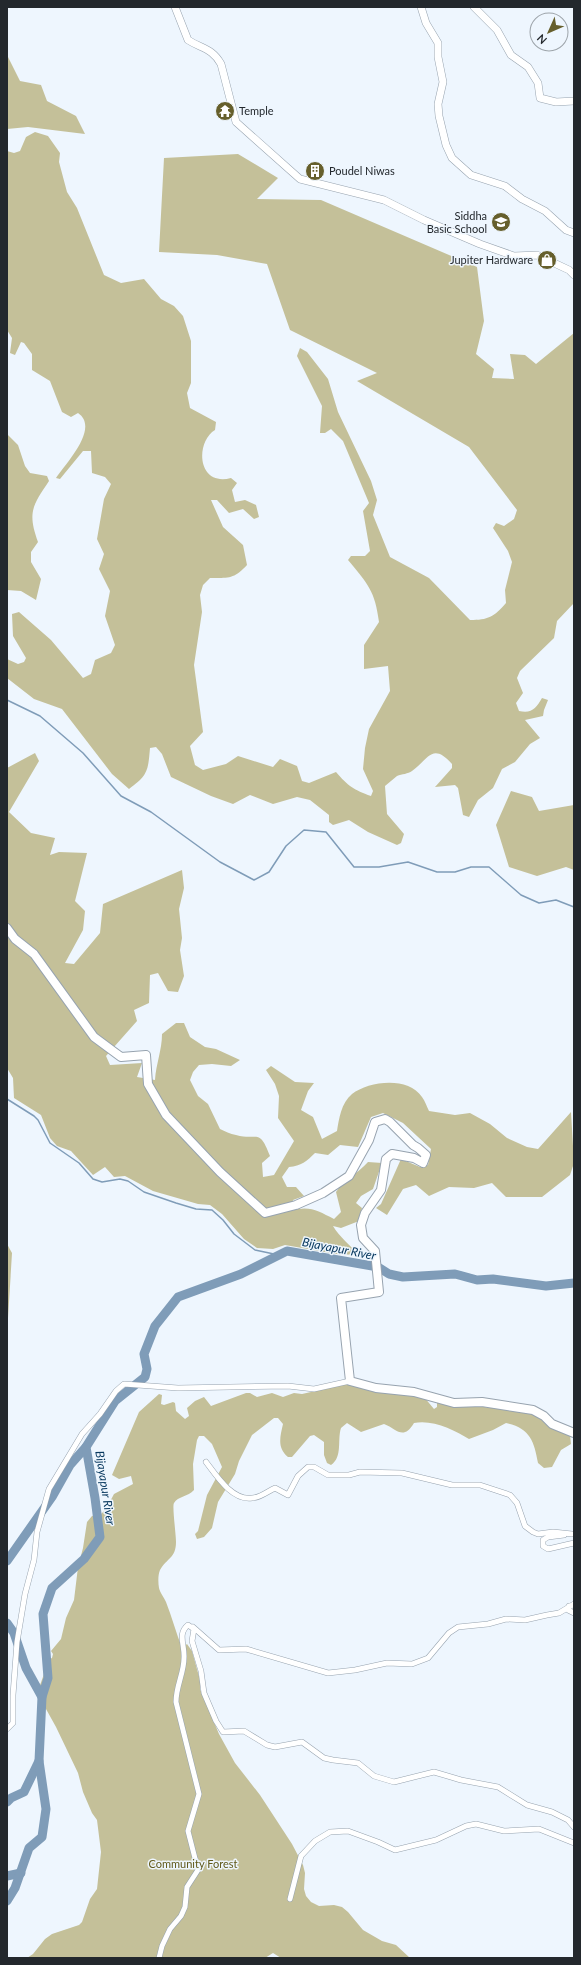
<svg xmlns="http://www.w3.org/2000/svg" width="581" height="1965" font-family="Lato,sans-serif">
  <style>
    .forest { fill: #c4c099 }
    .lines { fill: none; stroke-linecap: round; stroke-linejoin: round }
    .stream { stroke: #7f9cb8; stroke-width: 1.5 }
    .river { stroke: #7f9cb8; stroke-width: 9 }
    .street-casing { stroke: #97a3af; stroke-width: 6 }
    .secondary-casing { stroke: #97a3af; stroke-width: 8 }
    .primary-casing { stroke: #97a3af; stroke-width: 10 }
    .street { stroke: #fff; stroke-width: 5 }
    .secondary { stroke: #fff; stroke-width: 7 }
    .primary { stroke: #fff; stroke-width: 8 }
    .labels { text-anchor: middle; stroke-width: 3; stroke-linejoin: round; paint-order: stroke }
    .poi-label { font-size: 11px; fill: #23282d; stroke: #eef6fe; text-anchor: start }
    .park-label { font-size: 11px; fill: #605818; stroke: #eef6fe }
    .water-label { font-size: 12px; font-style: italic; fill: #0a3a60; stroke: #eef6fe }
  </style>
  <rect width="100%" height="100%" fill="#eef6fe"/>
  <!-- forest -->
  <g class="forest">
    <polygon points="7,55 20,81 41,85 47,101 76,116 85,134 28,127 7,129"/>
    <path d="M35,132L48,136L60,153L59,162L67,192L77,208L104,275L121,283L144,279L161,299L174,306L183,316L191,341V383L187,393L190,408L216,422L215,430C195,442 197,487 231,478L237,483L232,490L235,502L245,500L256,505L259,517L254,519L243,509L229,513L217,500H211L223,527L243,545L247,565C234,579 229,578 210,578L203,585L200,595L202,612L194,665L203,732L190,746L195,765L203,770L226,764L238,756L273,767L280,759L297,766L302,781L309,783L336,772C348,786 354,790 371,796L373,791L363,769L365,748L369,729L390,691L388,666L364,669V645L379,622C375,591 368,584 348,560L351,556H365L370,551L363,511L369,503L343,441L331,429L325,433H320L322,406L297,356L300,348L307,352L328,379L338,412L371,481L377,500L373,515L390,557L429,578L470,620C488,620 494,617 506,603L505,590L512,562L508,551L493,528L496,523L504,526L514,519L517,510L469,447L357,381L377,373L290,330L267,264L217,255L159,252L164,158L238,154L278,178L257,199L321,200L477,267L484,321L476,354L494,369L492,378L514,379L510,354L525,355L536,364L574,333V603L557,621L554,638L520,671L517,678L523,693L516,703L519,711C532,714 536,708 542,698L548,700L544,710L543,716L525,720L540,738L530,744L515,762L502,769L493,788L478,800L469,817L463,815L458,788L455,785L435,787L452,768V764C432,741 428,760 412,771C408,774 402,774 397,776C393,779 389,783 385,786L387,814L404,834L401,843L397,845L368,832L349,820L333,825L329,822V815L310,800L297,797L273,804L250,795L233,804L211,796L171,777L162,754L156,747L150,748C148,771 148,775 129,789L112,774L62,709L34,699L7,678V659L18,664L24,662L26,658L13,636L12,614L19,612L51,640L83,678L91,674L95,660L111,653L115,645L105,616L110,591L99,569L104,554L97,539L104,499L111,484L105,477L92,473L91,451H83L60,479L56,478C66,463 100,428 78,413L71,417L62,412L50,381L32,370V354L24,343L21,342L15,355L10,353L12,338L7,330V151L14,153L20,151L26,137Z"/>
    <path d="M7,434L18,445L25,466L30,473L47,476L49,481C33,505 27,512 38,542L31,552V562L41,579L36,600L21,591L7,590Z"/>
    <path d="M35,753L39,761L9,812L31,833L55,838L50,855L59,852L87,853L75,901L85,911L83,930L65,963L74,964L100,933L103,904L182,870L184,888L179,909L182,938L180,950L184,976L178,992L168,991L158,973L150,975L149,1003L134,1010L137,1021L106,1056L110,1065L142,1063L137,1077L155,1080C156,1064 162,1050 162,1034L176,1023H184L190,1037L205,1047L216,1049L240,1060L231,1066L212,1064L199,1065L193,1072L190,1080L198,1096L208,1104L220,1129C225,1131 230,1134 236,1135C258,1141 259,1127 270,1156L262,1163L263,1177L274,1175L294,1141L278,1118L279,1096L275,1084L266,1070L271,1066L295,1082L314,1083L308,1091L301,1110L313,1117L322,1139L337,1131C339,1119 341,1103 352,1094C369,1081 408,1076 422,1097C425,1101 427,1107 429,1111L455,1115L470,1113L490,1124L507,1138L527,1147L538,1149L571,1112L574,1163L570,1175L542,1197H506L492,1183L474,1188L449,1187L429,1196L416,1185L403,1189L387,1215L376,1208L381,1204L401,1159L420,1167L428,1165L431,1149L403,1123L383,1113L371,1117L358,1147L340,1145L328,1155L315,1153C307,1161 301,1166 289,1167L282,1177L287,1187H296L304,1196L293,1200L291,1211C309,1205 318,1211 334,1219L341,1212L336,1192C344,1180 358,1173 368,1162L382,1163L373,1189L361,1196L356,1203L362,1208L359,1221L341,1228L333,1226C340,1238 350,1244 358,1255L336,1254L285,1245L273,1249L257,1248L244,1239L222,1214L210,1205L198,1204L153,1191L125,1176L114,1177L105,1167L93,1175L71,1151L57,1146L50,1138L41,1115L14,1098L13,1078L7,1068V768Z"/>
    <polygon points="511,791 532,797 539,811 574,805 574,870 566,867 537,876 509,867 496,825"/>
    <polygon points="7,1244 12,1253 7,1335"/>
    <path d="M347,1384L424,1397L434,1409L437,1407V1403L441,1402L528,1412L570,1435L571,1444L561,1450L552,1467L544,1468L538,1463C534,1441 530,1428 506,1423L493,1430L469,1439C455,1430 432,1419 414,1423C403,1441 397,1429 384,1424L361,1432L347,1423L341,1428C337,1440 343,1457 331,1465L327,1463L324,1455V1442L314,1435L310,1436L292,1457H288C277,1448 280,1437 283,1424L278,1418H274L252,1435L239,1461L235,1474L218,1502L212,1528L204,1537L197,1539L195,1534L198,1531L207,1495L222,1467L212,1444L204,1436H199L197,1440L193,1464L194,1490C188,1497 178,1496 174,1503C172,1506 176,1534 176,1542C176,1558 167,1558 160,1570C158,1575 158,1582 159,1588C160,1593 164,1597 166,1602C172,1617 176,1633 182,1648L187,1644L192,1651L200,1680V1689L219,1734L235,1763L260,1795L292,1844L303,1865L305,1873L304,1889L306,1896L311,1902L319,1906L334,1905L342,1907L348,1912L363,1930L382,1941L396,1945L410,1958H281L273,1953L265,1958H27L33,1954L45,1939L52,1934L79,1925L82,1922L90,1899L97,1889L101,1852L97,1820L92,1813L83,1792L78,1773L56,1727L41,1700L39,1688L44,1674V1661L52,1658L53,1654L51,1651L61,1639L66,1618L74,1600L78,1567L83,1548L87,1522L92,1516L101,1514L106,1509L114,1494L133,1484L131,1476L119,1479L112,1475L139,1412L159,1394L162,1395L161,1404L164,1405L173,1402L175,1403L176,1411L185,1419L189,1416L187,1408L195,1401L204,1397L211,1406L246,1393H250L257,1397L272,1393L283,1397L294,1393L302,1394Z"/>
  </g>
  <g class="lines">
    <!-- stream -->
    <g class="stream">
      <polyline points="7,700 40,716 83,753 121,796 151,812 220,862 254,880 269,872 286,846 304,830 326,832 354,867 379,867 408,862 437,872 455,872 471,867 489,867 521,895 539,903 556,900 574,907"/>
      <polyline points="7,1099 34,1116 38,1120 50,1143 79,1163 93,1179 102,1182 120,1179 128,1181 144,1192 176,1203 196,1209 212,1210 223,1220 234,1234 255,1250 274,1254 287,1251"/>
    </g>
    <!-- river -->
    <g class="river">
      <polyline points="7,1561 52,1497 70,1465 86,1447"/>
      <polyline points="7,1623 14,1633 26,1668 42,1697"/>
      <polyline points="7,1802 11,1798 24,1792 39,1761"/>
      <polyline points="7,1876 21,1873"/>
      <polyline points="7,1901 15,1888 29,1848 42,1837 46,1809 39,1761 42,1697 48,1678 43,1614 52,1588 84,1559 100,1537 95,1498 86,1447 115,1401 145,1377 147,1369 144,1354 155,1326 178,1297 241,1274 287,1251 378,1267 389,1274 403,1277 455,1274 477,1280 493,1279 546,1286 574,1283"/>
    </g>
    <defs>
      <g id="street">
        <path d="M206,1462C216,1475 232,1501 252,1498C260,1498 268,1491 275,1488L288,1495L298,1476L308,1467H314L328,1475H349L360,1472L402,1473L452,1485H480L510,1495L517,1503L525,1526L533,1532L538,1534L553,1532L572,1534"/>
        <polyline points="564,1535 548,1537 543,1540 543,1546 548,1549 574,1543"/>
        <polyline points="569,1606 568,1610 574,1613"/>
        <polyline points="193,1627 219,1650 246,1649 328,1673 355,1670 387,1663 412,1664 428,1658 449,1633 458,1627 488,1624 506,1619 525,1620 547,1615 559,1613 574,1604"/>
        <polyline points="7,1729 13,1723 13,1695 17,1642 25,1594 34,1560 37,1532 49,1489 82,1434 100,1414 116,1391 124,1384 178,1388 288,1386 314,1389 350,1381"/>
        <polyline points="290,1899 301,1856 315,1841 330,1832 348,1831 378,1842 395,1850 436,1840 466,1826 476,1824 504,1831 539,1829 574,1843"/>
        <path d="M159,1958L162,1946L170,1929L181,1916L185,1907L187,1887L198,1870L188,1831L199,1794L176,1702C176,1686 184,1673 184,1658C185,1645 177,1634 188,1625L194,1629L192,1641L201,1671L204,1693L216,1721L223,1732L244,1731L267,1745L275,1747L302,1742L324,1758L333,1760L358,1763L374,1776L394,1782L434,1772L461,1780L498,1787L527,1805L552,1812L568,1820L574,1827"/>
      </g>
      <g id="secondary">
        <path d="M175,7L188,40C202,49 212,48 221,64L236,122L300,179L384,200L424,220L480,244L514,256L537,255L569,270L574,275"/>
        <polyline points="421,7 426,23 438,43 438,57 443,82 438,104 439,116 446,145 452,158 471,175 505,186 522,199 545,211 566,230 574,233"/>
        <polyline points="474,7 497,30 511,55 528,67 538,83 540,98 556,102 574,101"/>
      </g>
      <polyline id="primary" points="7,928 15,939 34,954 94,1037 121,1057 146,1055 148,1084 166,1115 220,1172 265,1213 296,1205 323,1193 349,1176 369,1140 375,1122 385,1119 390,1122 413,1145 418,1148 426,1155 423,1163 414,1158 392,1154 386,1159 381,1190 365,1213 361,1225 363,1238 375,1251 379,1292 341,1298 350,1381 376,1388 414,1392 454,1403 482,1402 533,1410 544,1416 552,1424 574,1433"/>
    </defs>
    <!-- street casing -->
    <use href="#street" class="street-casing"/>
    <!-- secondary casing -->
    <use href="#secondary" class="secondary-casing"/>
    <!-- primary casing -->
    <use href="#primary" class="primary-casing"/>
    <!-- street -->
    <use href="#street" class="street"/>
    <!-- secondary -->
    <use href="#secondary" class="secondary"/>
    <!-- primary -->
    <use href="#primary" class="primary"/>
  </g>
  <!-- icons -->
  <defs>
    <symbol id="temple-disc" viewBox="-11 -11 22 22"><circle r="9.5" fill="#665f2c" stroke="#eef6fe"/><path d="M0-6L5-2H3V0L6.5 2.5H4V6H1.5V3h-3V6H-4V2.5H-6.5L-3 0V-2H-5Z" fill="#fff"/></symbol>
    <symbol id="building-disc" viewBox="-11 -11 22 22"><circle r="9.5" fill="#665f2c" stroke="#eef6fe"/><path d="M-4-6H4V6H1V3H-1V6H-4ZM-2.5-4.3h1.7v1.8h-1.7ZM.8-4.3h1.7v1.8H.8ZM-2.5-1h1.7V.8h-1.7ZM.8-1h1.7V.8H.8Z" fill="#fff"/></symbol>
    <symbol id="school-disc" viewBox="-11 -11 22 22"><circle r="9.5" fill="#665f2c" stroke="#eef6fe"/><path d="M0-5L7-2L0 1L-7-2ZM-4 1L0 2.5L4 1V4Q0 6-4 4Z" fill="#fff"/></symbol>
    <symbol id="shop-disc" viewBox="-11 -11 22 22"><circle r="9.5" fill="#665f2c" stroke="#eef6fe"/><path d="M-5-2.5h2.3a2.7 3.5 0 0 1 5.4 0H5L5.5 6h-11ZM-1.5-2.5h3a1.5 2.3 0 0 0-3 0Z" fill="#fff"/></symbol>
  </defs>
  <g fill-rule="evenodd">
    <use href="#temple-disc" x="214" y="100" width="22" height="22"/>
    <use href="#building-disc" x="304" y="160" width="22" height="22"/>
    <use href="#school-disc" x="490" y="211" width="22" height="22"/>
    <use href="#shop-disc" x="536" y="249" width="22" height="22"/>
  </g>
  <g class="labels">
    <!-- poi labels -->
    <g class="poi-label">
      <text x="239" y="115">Temple</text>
      <text x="329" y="175">Poudel Niwas</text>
      <text x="487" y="220" text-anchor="end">Siddha<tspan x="487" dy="13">Basic School</tspan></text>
      <text x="533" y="264" text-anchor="end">Jupiter Hardware</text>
    </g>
    <!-- park labels -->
    <g class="park-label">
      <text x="193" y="1868">Community Forest</text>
    </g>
    <!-- water labels -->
    <g class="water-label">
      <text transform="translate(339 1249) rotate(11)" y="4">Bijayapur River</text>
      <text transform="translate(105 1488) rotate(81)" y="4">Bijayapur River</text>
    </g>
  </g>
  <!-- border -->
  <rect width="581" height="1965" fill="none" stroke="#23282d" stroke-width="16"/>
  <!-- north arrow -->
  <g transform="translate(549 32) rotate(225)"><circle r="19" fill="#eef6fe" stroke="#9da4aa"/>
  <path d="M0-3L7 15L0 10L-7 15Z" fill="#665f2c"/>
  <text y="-6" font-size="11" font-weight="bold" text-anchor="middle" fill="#23282d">N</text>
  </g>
</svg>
